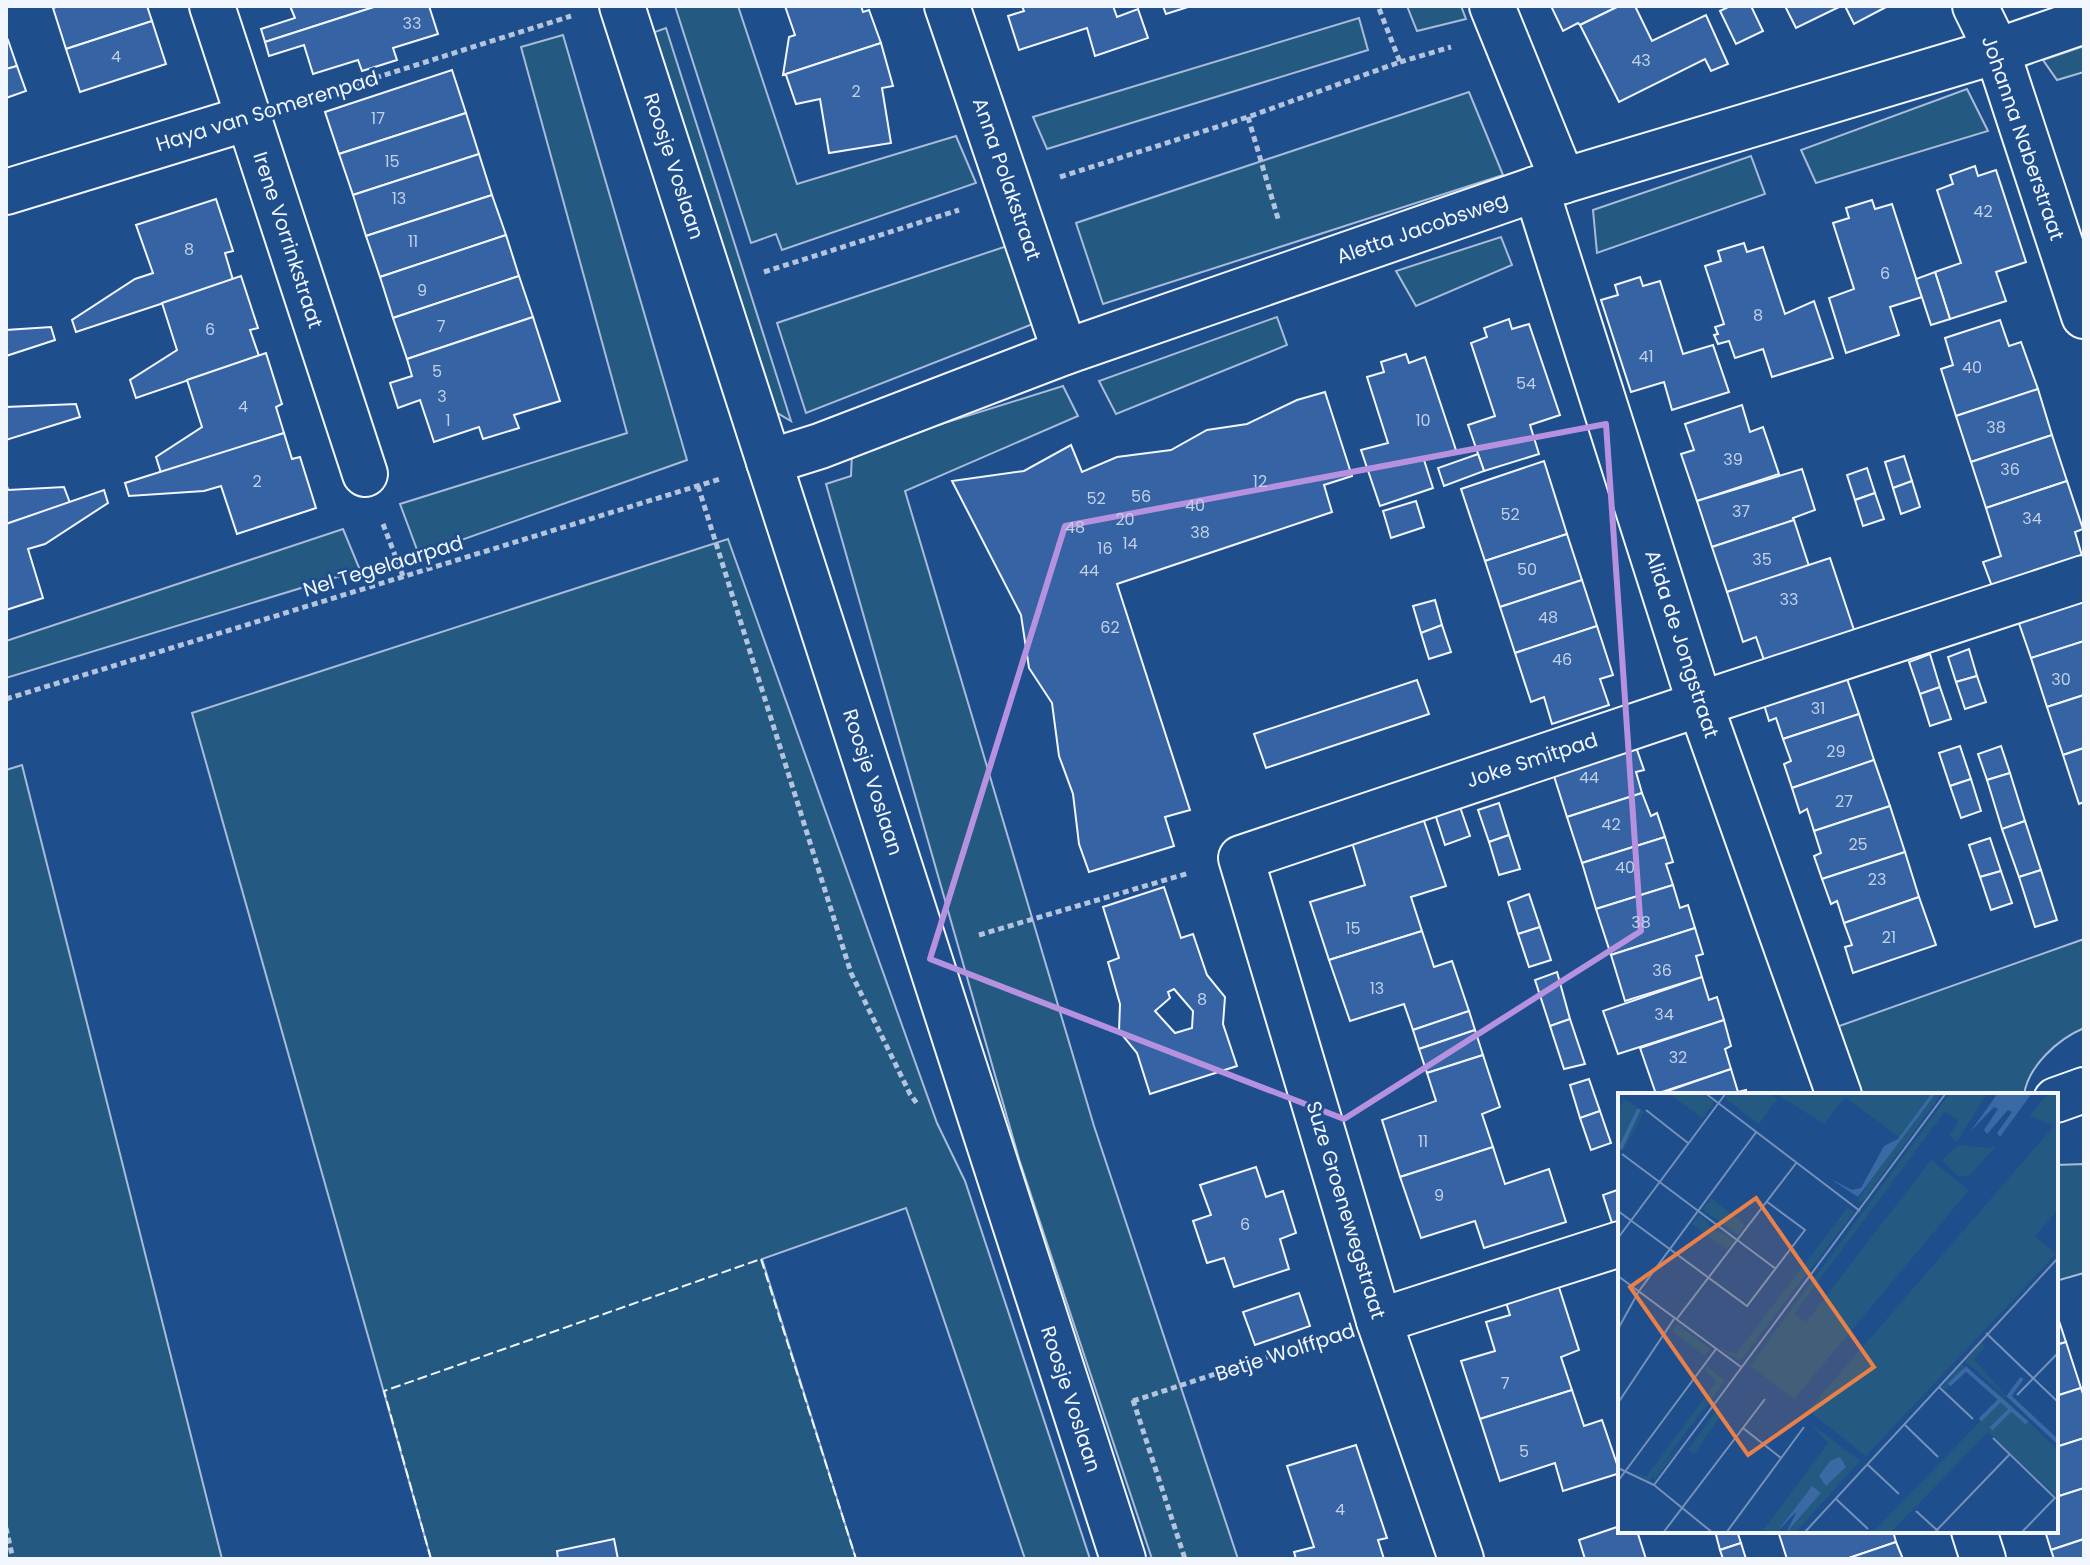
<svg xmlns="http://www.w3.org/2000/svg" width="2090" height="1565" font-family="Poppins,sans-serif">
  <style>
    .green { fill: #245a82; stroke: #a8bbd7; stroke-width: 2 }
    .building { fill: #3563a3; stroke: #f2f6ff; stroke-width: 2; fill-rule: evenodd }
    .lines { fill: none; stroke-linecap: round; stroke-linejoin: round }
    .street-casing { stroke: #f2f6ff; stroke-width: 48 }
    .secondary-casing { stroke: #f2f6ff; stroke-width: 48 }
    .path { stroke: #b3c4dc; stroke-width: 5; stroke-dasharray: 6 4; stroke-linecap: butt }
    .street { stroke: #1f4e8c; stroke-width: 44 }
    .secondary { stroke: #1f4e8c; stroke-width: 44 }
    .fence { stroke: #f2f6ff; stroke-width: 2; stroke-dasharray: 10 4; stroke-linecap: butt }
    .marked { fill: none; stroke: #b691df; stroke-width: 6; stroke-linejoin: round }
    .labels { text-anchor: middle; stroke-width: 6; stroke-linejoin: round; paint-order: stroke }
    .number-label { font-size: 16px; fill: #c3d1e8 }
    .street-label { font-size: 20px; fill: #f2f6ff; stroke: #1f4e8c }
    .inset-river { fill: none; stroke: #3b69a3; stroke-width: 4 }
    .inset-road { fill: none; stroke: #7391ba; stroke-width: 2 }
    .view { fill: #ea8049; fill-opacity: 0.15; stroke: #ea8049; stroke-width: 4 }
    .inset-edge { fill: none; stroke: #f2f6ff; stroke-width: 4 }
  </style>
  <rect width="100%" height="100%" fill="#1f4e8c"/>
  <!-- green -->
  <g class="green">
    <polygon points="675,6 738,6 797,184 956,136 976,183 782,250 776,234 751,243"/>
    <polygon points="1407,6 1461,6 1466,19 1417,31"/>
    <polygon points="1359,18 1368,50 1047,149 1033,117"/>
    <polygon points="666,28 791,421 774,411 649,34"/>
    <polygon points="563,35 687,460 419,555 400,504 627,433 521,47"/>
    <polygon points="2084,46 2084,72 2057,80 2043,60"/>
    <polygon points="1967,89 1988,131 1816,183 1801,150"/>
    <polygon points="1469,92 1503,175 1103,304 1076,223"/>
    <polygon points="1751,156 1765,194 1597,253 1593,210"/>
    <polygon points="1501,237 1512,265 1416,306 1396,271"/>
    <polygon points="1016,243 1043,320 806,413 777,323"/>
    <polygon points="1277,317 1287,345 1116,414 1099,381"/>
    <polygon points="1063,386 1078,416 905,491 1094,1126 1238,1559 1152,1559 1019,1159 826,484 851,476 852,452"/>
    <polygon points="343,529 360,570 6,678 6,641"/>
    <polygon points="728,539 937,1123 965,1181 1090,1559 1025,1559 906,1208 762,1259 856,1559 431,1559 192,713"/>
    <polygon points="22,765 222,1559 6,1559 6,770"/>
    <path d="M2084,939V1028C2058,1039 2028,1066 2024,1095H1849L1828,1030Z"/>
    <polygon points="2084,1164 2084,1273 2056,1281 2056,1165"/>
  </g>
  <!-- building -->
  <g class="building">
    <polygon points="59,6 147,6 152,21 66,49 53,8"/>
    <polygon points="290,6 377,6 265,42 261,29 295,18"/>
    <polygon points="377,6 429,6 438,34 393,48 397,60 362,71 358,60 313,74 304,45 269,56 265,42"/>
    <polygon points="785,6 861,6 863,12 869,10 881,43 783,75 789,37 795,35"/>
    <polygon points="1022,6 1113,6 1117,17 1138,9 1148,38 1095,56 1087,28 1019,50 1008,16 1024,11"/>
    <polygon points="1163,6 1191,6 1166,14"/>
    <polygon points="1551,6 1619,6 1580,25 1578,23 1563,31"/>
    <polygon points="1619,6 1635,6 1652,41 1706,15 1728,64 1711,71 1705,59 1619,102 1580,25"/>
    <polygon points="1730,6 1751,6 1763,31 1736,44 1720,11"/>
    <polygon points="1785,6 1841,6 1796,28"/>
    <polygon points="1845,6 1888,6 1854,24"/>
    <polygon points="152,21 166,64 80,92 66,49"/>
    <polygon points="8,40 17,66 6,69 6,41"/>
    <polygon points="881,43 893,86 882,88 891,143 829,153 820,99 796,104 786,75 783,75"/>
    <polygon points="17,66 26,91 6,98 6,69"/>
    <polygon points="452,70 466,113 339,154 325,112"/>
    <polygon points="466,113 479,154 353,195 339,154"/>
    <polygon points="479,154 492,195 366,236 353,195"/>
    <polygon points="1975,166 1978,176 1996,170 2026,262 1996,272 2006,301 1950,319 1935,272 1961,263 1937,190 1953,184 1950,175"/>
    <polygon points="492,195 506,235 380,277 366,236"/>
    <polygon points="216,199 233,251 225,253 233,280 76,332 72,320 135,279 153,273 136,225"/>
    <polygon points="1872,200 1875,209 1892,204 1922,297 1890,307 1899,335 1846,353 1829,298 1854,289 1833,223 1849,218 1846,208"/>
    <polygon points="506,235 519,276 393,318 380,277"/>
    <polygon points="1744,243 1747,252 1763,247 1785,314 1814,301 1833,358 1772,377 1763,349 1735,358 1729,341 1718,344 1714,335 1718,334 1715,327 1724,324 1705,266 1721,261 1718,251"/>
    <polygon points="1935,272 1950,319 1931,325 1916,279"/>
    <polygon points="241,276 258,328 250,330 259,356 136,398 130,380 177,350 162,303"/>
    <polygon points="519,276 533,317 407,359 393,318"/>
    <polygon points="1640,277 1643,286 1660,281 1683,354 1713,345 1729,392 1672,410 1664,382 1631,392 1601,300 1618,295 1615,285"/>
    <polygon points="533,317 560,401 514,415 519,428 483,439 479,427 434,442 420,400 398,408 390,383 412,376 407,359"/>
    <polygon points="1509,319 1512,329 1529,324 1560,415 1530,425 1539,454 1484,471 1468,425 1495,416 1471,343 1487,337 1484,328"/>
    <polygon points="2000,320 2009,346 2021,342 2038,389 1956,416 1941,369 1953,365 1945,338"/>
    <polygon points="51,327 55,340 6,356 6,330"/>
    <polygon points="266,353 282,404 276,407 284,433 161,473 156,457 202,427 187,380"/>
    <polygon points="1406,354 1409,363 1425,357 1456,450 1424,460 1433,488 1380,506 1361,450 1388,443 1367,377 1384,372 1381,362"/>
    <polygon points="2038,389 2052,435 1971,462 1956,416"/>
    <polygon points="1325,392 1352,476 1324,485 1332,512 1117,584 1190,810 1165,817 1174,846 1089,872 1079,844 1073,794 1059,756 1052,703 1029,668 1021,615 952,481 1024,471 1071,445 1082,472 1117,457 1171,450 1207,430 1247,424 1297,400"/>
    <polygon points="76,404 80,417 6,440 6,407"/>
    <polygon points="1742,405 1750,432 1763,427 1779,474 1697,501 1681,454 1694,450 1685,424"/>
    <polygon points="284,433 292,459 300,457 316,508 237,534 221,486 204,491 129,496 125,483"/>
    <polygon points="2052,435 2067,481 1986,508 1971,462"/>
    <polygon points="1478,454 1484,471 1444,486 1438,468"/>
    <polygon points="1904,456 1912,481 1893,488 1885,462"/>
    <polygon points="1544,461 1567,534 1485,561 1461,489"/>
    <polygon points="1867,468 1875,493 1855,500 1847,475"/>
    <polygon points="1802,469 1815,510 1793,518 1794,520 1712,547 1697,501"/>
    <polygon points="1912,481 1920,507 1901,514 1893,488"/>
    <polygon points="2067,481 2083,529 2075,532 2083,559 1993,589 1983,562 2001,556 1986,508"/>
    <polygon points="6,482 8,490 64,487 70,503 6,524"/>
    <polygon points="104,490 108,503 45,544 28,549 43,598 6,610 6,524"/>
    <polygon points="1875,493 1884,519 1863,526 1855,500"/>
    <polygon points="1416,501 1424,527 1391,538 1383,511"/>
    <polygon points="1794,520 1809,566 1727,592 1712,547"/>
    <polygon points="1567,534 1582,580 1500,607 1485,561"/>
    <polygon points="1830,558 1855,633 1765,663 1756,637 1743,642 1727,592"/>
    <polygon points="1582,580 1597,626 1515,653 1500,607"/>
    <polygon points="2084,586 2084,641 2031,658 2014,609"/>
    <polygon points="1435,600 1442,625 1421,633 1413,606"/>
    <polygon points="1442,625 1451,652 1429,659 1421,633"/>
    <polygon points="1597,626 1613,675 1600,679 1609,705 1552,724 1544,697 1531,702 1515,653"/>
    <polygon points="2084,641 2084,695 2047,707 2031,658"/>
    <polygon points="1969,649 1977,676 1956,682 1948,657"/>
    <polygon points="1930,654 1940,687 1920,694 1909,662"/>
    <polygon points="1843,667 1859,714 1783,739 1776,718 1769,721 1761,695"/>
    <polygon points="1977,676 1986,702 1965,709 1956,682"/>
    <polygon points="1417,680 1429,714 1266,768 1254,734"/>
    <polygon points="1940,687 1951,719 1930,726 1920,694"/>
    <polygon points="2084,695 2084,748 2063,755 2047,707"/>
    <polygon points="1859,714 1874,760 1792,788 1784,764 1791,761 1783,739"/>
    <polygon points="1635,744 1644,770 1636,772 1642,793 1567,817 1552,770"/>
    <polygon points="1960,746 1971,779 1950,786 1939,753"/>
    <polygon points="2001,746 2010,773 1987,780 1978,754"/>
    <polygon points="2084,748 2084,802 2079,804 2063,755"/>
    <polygon points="1874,760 1890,806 1814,831 1807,809 1800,813 1792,788"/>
    <polygon points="2010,773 2025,821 2002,829 1987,780"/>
    <polygon points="1971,779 1981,811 1961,818 1950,786"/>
    <polygon points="1642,793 1651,816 1657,813 1665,837 1582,863 1567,817"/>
    <polygon points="1499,803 1509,835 1489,842 1478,810"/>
    <polygon points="1890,806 1905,852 1822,879 1814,856 1821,853 1814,831"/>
    <polygon points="1460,807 1470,836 1445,845 1435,814"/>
    <polygon points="1422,815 1446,886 1411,897 1422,931 1329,960 1310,902 1365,885 1351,839"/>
    <polygon points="2025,821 2041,870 2019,877 2002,829"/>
    <polygon points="1509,835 1520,869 1499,875 1489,842"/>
    <polygon points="1665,837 1673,862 1666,864 1673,885 1596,909 1582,863"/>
    <polygon points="1990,838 2001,871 1980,877 1969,845"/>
    <polygon points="1905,852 1919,897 1844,923 1837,901 1831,904 1822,879"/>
    <polygon points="2041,870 2057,920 2035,927 2019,877"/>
    <polygon points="2001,871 2012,903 1991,910 1980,877"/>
    <polygon points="1673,885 1680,908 1688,905 1695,928 1611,955 1596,909"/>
    <path d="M1164,887L1181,938L1193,934L1207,975L1225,997L1223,1024L1237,1066L1150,1094L1137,1053L1119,1031L1120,1004L1108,962L1119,958L1103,907ZM1174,989L1193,1011L1192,1028L1175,1033L1155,1011L1170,998L1168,992Z"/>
    <polygon points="1529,894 1540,927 1518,934 1508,902"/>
    <polygon points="1919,897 1936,945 1853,973 1845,947 1852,945 1844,923"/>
    <polygon points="1540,927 1551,960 1529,967 1518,934"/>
    <polygon points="1695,928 1703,954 1696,956 1702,977 1625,1001 1611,955"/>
    <polygon points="1422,931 1434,967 1452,961 1469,1011 1413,1030 1404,1004 1350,1021 1329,960"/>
    <polygon points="1557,972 1570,1019 1550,1026 1535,980"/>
    <polygon points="1702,977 1709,1000 1717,997 1724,1020 1618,1054 1603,1011"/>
    <polygon points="1469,1011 1475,1030 1419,1049 1413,1030"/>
    <polygon points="1570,1019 1585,1064 1564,1069 1550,1026"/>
    <polygon points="1724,1020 1731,1046 1725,1049 1731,1069 1656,1094 1640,1048"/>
    <polygon points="1475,1030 1483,1055 1427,1073 1419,1049"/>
    <polygon points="1483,1055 1500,1107 1482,1114 1493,1147 1400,1177 1382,1120 1436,1101 1427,1073"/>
    <polygon points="1731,1069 1738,1092 1746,1090 1747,1095 1656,1095"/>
    <polygon points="1589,1079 1600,1111 1580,1118 1570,1085"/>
    <polygon points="1600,1111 1611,1143 1591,1150 1580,1118"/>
    <polygon points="1493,1147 1505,1184 1549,1169 1566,1222 1484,1248 1475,1221 1421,1238 1400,1177"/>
    <polygon points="1256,1167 1266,1197 1283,1191 1296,1233 1280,1239 1289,1269 1234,1287 1224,1258 1207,1263 1193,1221 1211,1215 1200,1185"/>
    <polygon points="1620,1189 1620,1221 1612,1223 1603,1195"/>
    <polygon points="1556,1278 1579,1350 1561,1357 1572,1390 1480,1419 1461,1361 1495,1351 1486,1322 1510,1315 1504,1296"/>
    <polygon points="1299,1293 1310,1326 1255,1345 1243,1312"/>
    <polygon points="2056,1312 2066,1342 2056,1345"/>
    <polygon points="2066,1342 2081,1388 2056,1396 2056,1345"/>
    <polygon points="2081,1388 2084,1397 2084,1438 2056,1447 2056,1396"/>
    <polygon points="1572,1390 1584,1426 1602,1420 1620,1473 1563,1491 1555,1463 1500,1481 1480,1419"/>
    <polygon points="2084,1438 2084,1488 2056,1497 2056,1447"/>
    <polygon points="1356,1445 1387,1538 1378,1540 1384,1559 1296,1559 1294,1552 1314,1547 1287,1466"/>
    <polygon points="2084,1488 2084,1539 2051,1550 2045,1531 2056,1531 2056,1497"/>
    <polygon points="1620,1526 1620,1531 1637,1531 1646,1559 1585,1559 1579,1540"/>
    <polygon points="1715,1531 1737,1531 1741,1543 1720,1550"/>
    <polygon points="1778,1531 1893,1531 1896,1542 1846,1559 1787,1559"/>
    <polygon points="614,1539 618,1559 558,1559 557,1551"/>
    <polygon points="2084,1539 2084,1559 2054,1559 2051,1550"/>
    <polygon points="1896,1542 1903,1559 1846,1559"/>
    <polygon points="1741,1543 1746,1559 1723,1559 1720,1550"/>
  </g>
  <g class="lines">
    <defs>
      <g id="street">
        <polyline points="212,6 365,474"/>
        <polyline points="947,6 1065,352"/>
        <polyline points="1492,6 1563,181"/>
        <polyline points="1975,6 1997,51 2084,316"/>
        <polyline points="1536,189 1700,704 1839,1095"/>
        <polyline points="6,192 248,118"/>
        <polyline points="769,462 820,446 1065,352 1536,189 1997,51 2084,21"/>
        <polyline points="2056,1100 2084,1090"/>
        <polyline points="1379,1321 1620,1244"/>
        <polyline points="1974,1531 1983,1559"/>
        <polyline points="1461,1559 1379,1321 1241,858 1700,704 2084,578"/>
      </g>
      <polyline id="secondary" points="622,6 1123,1559"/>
    </defs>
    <!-- street casing -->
    <use href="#street" class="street-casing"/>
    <!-- secondary casing -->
    <use href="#secondary" class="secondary-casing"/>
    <!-- path -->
    <g class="path">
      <polyline points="1400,62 1451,47"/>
      <polyline points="299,102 571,16"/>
      <polyline points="1248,117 1279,222"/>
      <polyline points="1060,177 1248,117 1400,62 1378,6"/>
      <polyline points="764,272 959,210"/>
      <polyline points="698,486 851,973 910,1094 918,1105"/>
      <polyline points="383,524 403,576"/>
      <polyline points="6,699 720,479"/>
      <polyline points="979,935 1189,873"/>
      <polyline points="1133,1400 1185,1559"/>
      <polyline points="1133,1401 1328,1337"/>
      <polyline points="6,1528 13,1559"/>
    </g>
    <!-- street -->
    <use href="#street" class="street"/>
    <!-- secondary -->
    <use href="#secondary" class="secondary"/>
    <!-- fence -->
    <polyline class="fence" points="431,1559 384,1391 761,1259 856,1559"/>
  </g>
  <!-- marked area -->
  <path class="marked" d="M1606,424L1641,931L1344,1119L930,959L1065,526Z"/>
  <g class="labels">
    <!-- number labels -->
    <g class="number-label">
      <text x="412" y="29">33</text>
      <text x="116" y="62">4</text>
      <text x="1641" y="66">43</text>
      <text x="856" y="97">2</text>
      <text x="378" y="124">17</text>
      <text x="392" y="167">15</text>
      <text x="399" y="204">13</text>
      <text x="1983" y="217">42</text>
      <text x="413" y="247">11</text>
      <text x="189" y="255">8</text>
      <text x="1885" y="279">6</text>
      <text x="422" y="296">9</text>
      <text x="1758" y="321">8</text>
      <text x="441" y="332">7</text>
      <text x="210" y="335">6</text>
      <text x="1646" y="362">41</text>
      <text x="1972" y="373">40</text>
      <text x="437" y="377">5</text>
      <text x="1526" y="389">54</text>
      <text x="442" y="402">3</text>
      <text x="243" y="412">4</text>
      <text x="448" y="426">1</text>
      <text x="1423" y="426">10</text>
      <text x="1996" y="433">38</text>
      <text x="1733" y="465">39</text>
      <text x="2010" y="475">36</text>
      <text x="257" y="487">2</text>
      <text x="1260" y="487">12</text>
      <text x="1141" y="502">56</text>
      <text x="1096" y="504">52</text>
      <text x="1195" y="511">40</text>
      <text x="1741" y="517">37</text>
      <text x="1510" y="520">52</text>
      <text x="2032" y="524">34</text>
      <text x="1125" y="525">20</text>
      <text x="1075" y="533">48</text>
      <text x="1200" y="538">38</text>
      <text x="1130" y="549">14</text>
      <text x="1105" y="554">16</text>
      <text x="1762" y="565">35</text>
      <text x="1527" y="575">50</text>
      <text x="1089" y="576">44</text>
      <text x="1789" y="605">33</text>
      <text x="1548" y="623">48</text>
      <text x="1110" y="633">62</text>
      <text x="1562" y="665">46</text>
      <text x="2061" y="685">30</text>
      <text x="1818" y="714">31</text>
      <text x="1836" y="757">29</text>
      <text x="1589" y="783">44</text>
      <text x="1844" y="807">27</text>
      <text x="1611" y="830">42</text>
      <text x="1858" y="850">25</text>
      <text x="1625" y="873">40</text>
      <text x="1877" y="885">23</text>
      <text x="1641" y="928">38</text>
      <text x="1353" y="934">15</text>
      <text x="1889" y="943">21</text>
      <text x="1662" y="976">36</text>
      <text x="1377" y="994">13</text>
      <text x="1202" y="1005">8</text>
      <text x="1664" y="1020">34</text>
      <text x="1678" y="1063">32</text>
      <text x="1423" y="1147">11</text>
      <text x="1439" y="1201">9</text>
      <text x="1245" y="1230">6</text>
      <text x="1505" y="1389">7</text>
      <text x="1524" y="1457">5</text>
      <text x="1340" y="1515">4</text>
    </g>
    <!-- street labels -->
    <g class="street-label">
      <text transform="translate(267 111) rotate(-17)" y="7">Haya van Somerenpad</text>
      <text transform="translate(2023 138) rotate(71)" y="7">Johanna Naberstraat</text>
      <text transform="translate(674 166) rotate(72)" y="7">Roosje Voslaan</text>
      <text transform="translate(1007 179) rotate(71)" y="7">Anna Polakstraat</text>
      <text transform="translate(1422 228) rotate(-19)" y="7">Aletta Jacobsweg</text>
      <text transform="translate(288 240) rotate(72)" y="7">Irene Vorrinkstraat</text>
      <text transform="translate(383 566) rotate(-17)" y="7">Nel Tegelaarpad</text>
      <text transform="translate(1682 644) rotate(72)" y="7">Alida de Jongstraat</text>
      <text transform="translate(1532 760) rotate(-18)" y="7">Joke Smitpad</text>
      <text transform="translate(873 782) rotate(72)" y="7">Roosje Voslaan</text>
      <text transform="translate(1346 1210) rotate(73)" y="7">Suze Groenewegstraat</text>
      <text transform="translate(1285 1352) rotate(-18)" y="7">Betje Wolffpad</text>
      <text transform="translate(1071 1399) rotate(72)" y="7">Roosje Voslaan</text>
    </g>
  </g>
  <!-- overview -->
  <g transform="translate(1618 1093)">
    <rect width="440" height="440" fill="#1f4e8c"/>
    <path d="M50,0H83L96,10L84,25ZM110,0H151L159,6L141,31L107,5ZM157,0H324L245,108L239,109L281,44L227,4L206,31ZM332,0H369L339,49L331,42L341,28L327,18L176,221L188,229L313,67L351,97L176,306L132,273ZM430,0H440V117L417,143L438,161L248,363L190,317L436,33L412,23ZM7,6L26,19L5,58L0,54V17ZM340,52L371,55L378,53L351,83H340L324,67ZM93,105L127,132L120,142L85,117ZM230,114L236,119L122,268L101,255L118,261ZM82,121L94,135L117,147L109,157L74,131ZM59,231L92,256L87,263L54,238ZM363,250L367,254L356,266L392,308L347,268ZM343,271L385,304L440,357V404L370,339L272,440H254L384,306L346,274L328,297L324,294ZM89,273L107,288L42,374L61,355L36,387V382L31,388L12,377L28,384L99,288L87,277ZM97,319L102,324L76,361L70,357ZM192,330L242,368L177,440H168L203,400L191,396L158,440H143L210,350Z" fill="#245a82"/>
    <path d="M314,0H318L240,104L211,85L234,97L243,95L266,53L280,46ZM380,0H414L382,44L379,40L394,19L390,17L369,41L366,37L380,16L376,14L352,39ZM222,364L228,374L208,393L201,383L212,368ZM194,393L203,400L168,440L179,418L158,440Z" fill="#3b69a3"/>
    <path class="inset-river" d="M2,56L21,16M404,285L391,303L440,349M331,292L348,276L409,330M362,327L383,306M373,336L394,315"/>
    <path class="inset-road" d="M87,0L242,118M28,17L70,50M4,61L158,176M0,118L129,213L187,137L148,108M0,145L108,0M0,183L123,274M58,227L179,69M0,236L21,198L139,38M368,240L440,309M321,294L355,326M399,302L440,260M0,310L56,226M286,331L320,364M125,335L163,365M375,345L437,405L403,440M249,371L281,401M0,375L36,392M0,388L98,256M36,392L328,0M36,392L95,440M217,405L250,436M298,418L320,438M45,440L147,306M108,440L186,334M186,440L440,165M316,440L391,362"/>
    <path class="view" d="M138,105L256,274L130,362L12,194Z"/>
    <rect width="440" height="440" class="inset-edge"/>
  </g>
  <!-- border -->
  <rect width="2090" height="1565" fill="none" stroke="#f2f6ff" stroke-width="16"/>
</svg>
